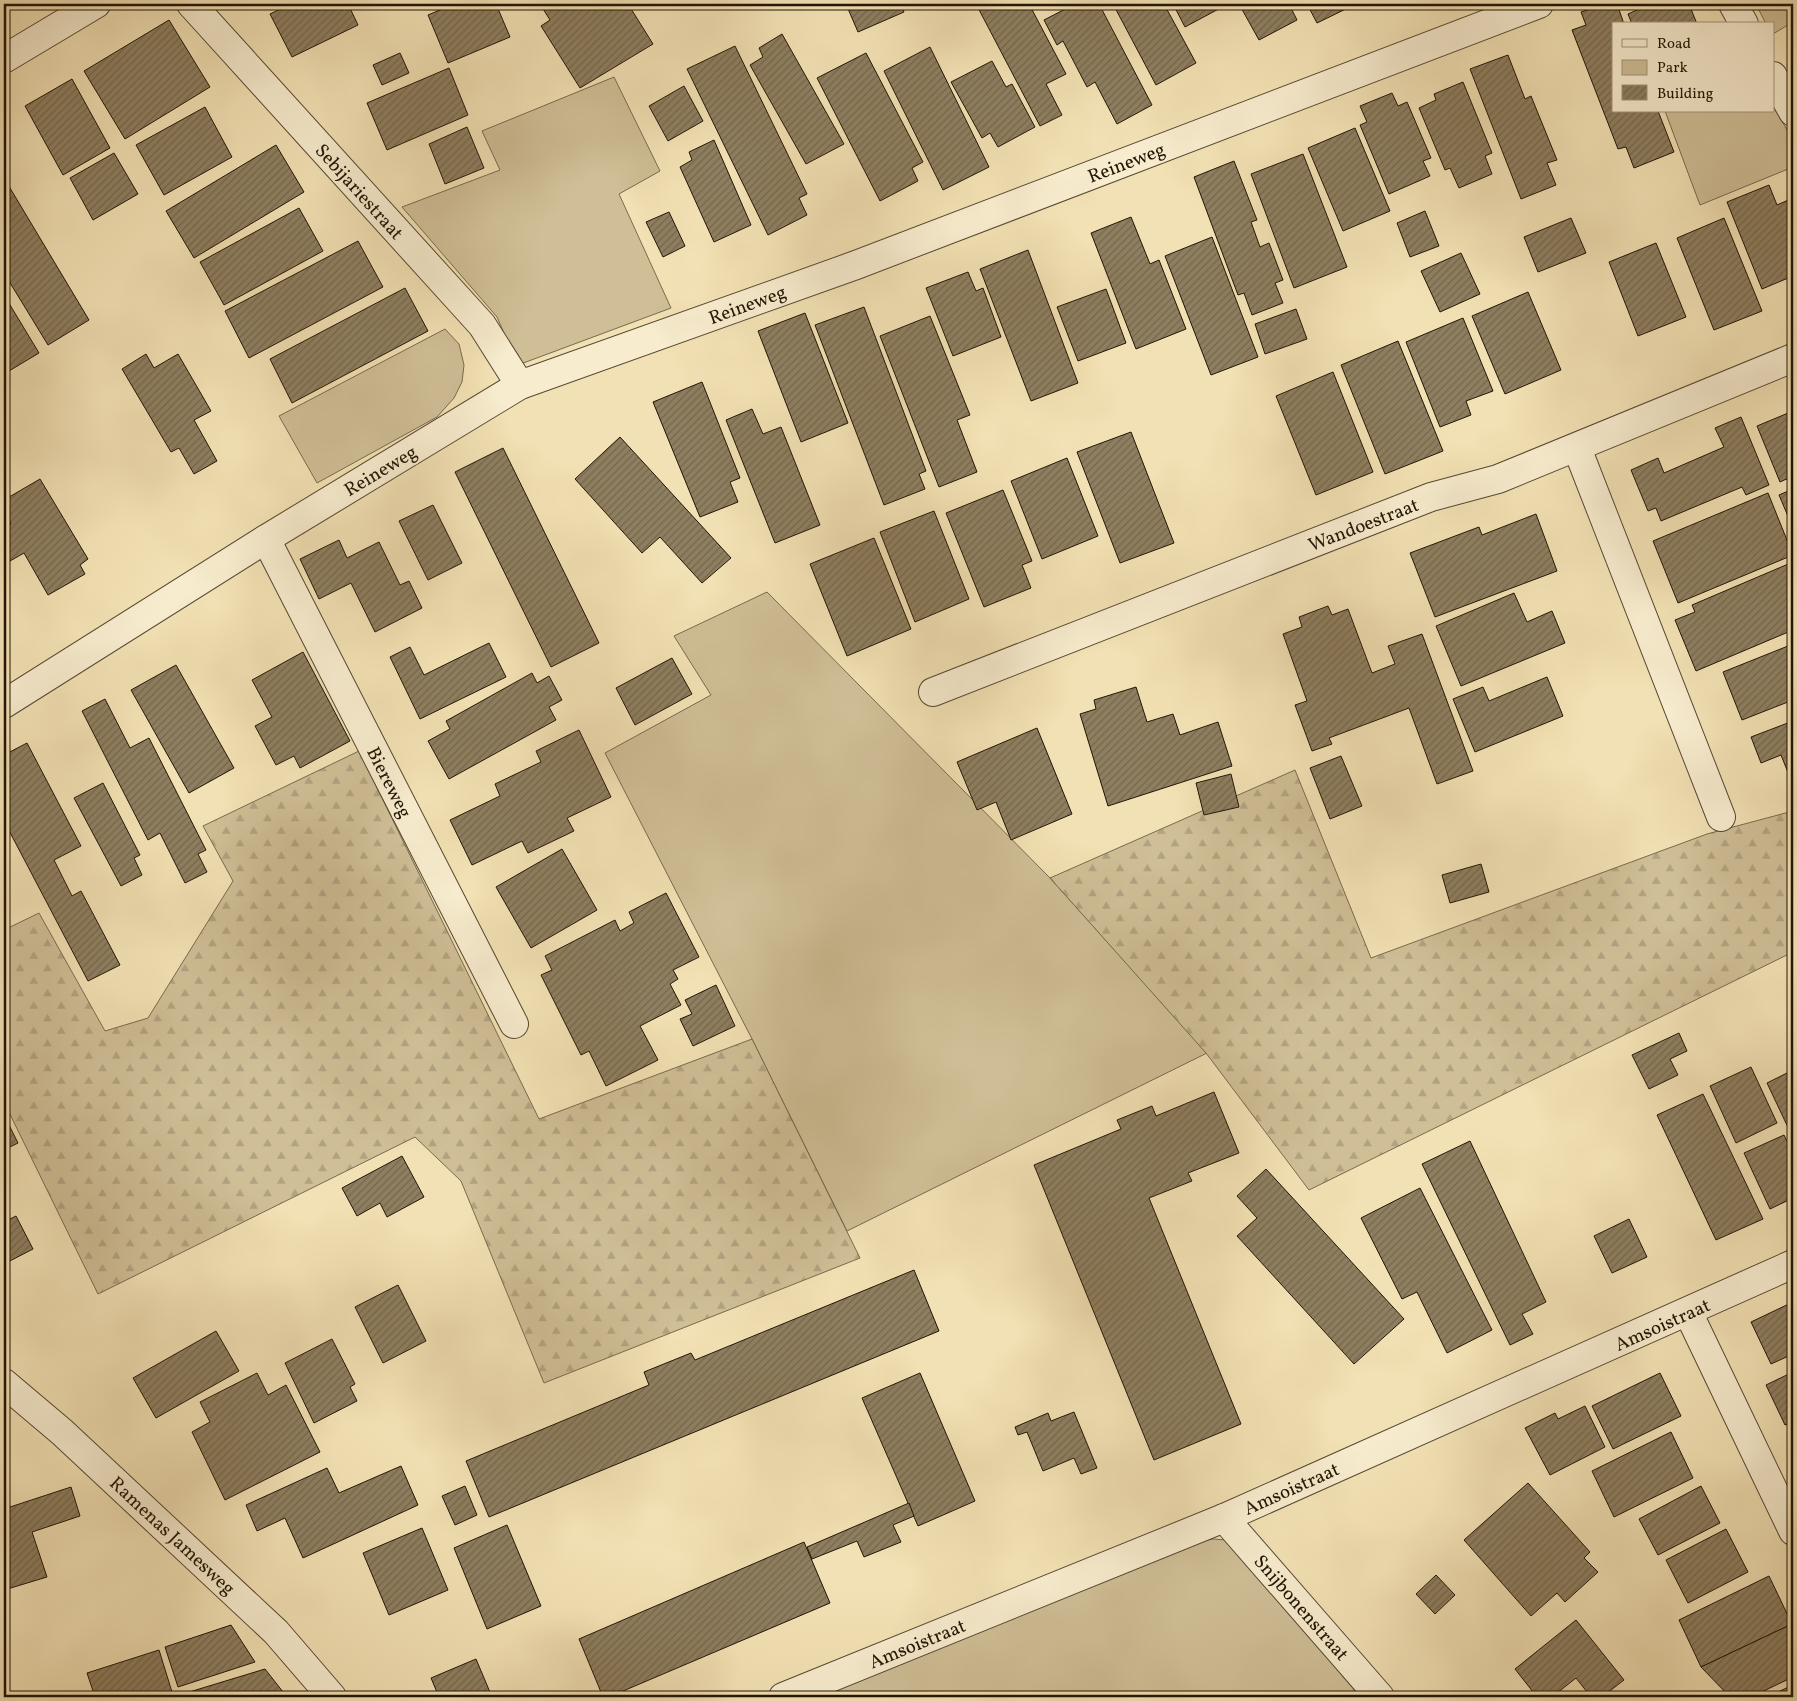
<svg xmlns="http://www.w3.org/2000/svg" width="1797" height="1701" font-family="Vollkorn,serif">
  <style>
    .green { fill: #cfbe96; stroke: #786a4e }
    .forest { fill: url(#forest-firs); stroke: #786a4e }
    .building { fill: url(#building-hatch); stroke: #221505 }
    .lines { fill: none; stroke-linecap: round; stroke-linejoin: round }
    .minor-casing { stroke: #564831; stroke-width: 30 }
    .minor { stroke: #f7ecce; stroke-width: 28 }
    .labels { text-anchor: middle; stroke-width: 4; stroke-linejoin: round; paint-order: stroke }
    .street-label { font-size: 19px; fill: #221505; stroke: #f7ecce }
  </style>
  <defs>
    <pattern id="forest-firs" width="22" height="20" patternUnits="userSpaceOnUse" patternTransform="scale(1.25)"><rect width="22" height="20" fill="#cfbe96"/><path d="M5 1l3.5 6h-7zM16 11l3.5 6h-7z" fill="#b1a280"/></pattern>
    <pattern id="building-hatch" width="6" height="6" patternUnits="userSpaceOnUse" patternTransform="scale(1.25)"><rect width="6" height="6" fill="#8e7f60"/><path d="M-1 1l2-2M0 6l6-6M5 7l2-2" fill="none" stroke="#74674d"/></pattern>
  </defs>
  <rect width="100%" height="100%" fill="#f2e1b4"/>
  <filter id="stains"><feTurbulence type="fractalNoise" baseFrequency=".004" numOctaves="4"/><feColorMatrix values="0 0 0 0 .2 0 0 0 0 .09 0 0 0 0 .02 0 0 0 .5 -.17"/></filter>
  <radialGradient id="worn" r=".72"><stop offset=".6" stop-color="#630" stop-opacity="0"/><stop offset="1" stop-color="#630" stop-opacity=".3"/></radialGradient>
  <!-- green -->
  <g class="green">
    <polygon points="1756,4 1793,4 1793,22 1773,34 1773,24 1766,24"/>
    <polygon points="614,77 660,171 619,194 671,308 518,365 497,317 402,207 500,170 482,131"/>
    <polygon points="1773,106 1793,140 1793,167 1700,205 1665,111 1773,111"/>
    <polygon points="445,329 459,344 464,365 462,382 454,398 437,417 317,483 279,416"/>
    <polygon points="767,592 1050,878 1207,1053 847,1231 752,1039 605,753 711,695 674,636"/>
    <polygon points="1213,1539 1227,1540 1239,1549 1360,1697 810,1697 1194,1543"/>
  </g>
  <!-- forest -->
  <g class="forest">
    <polygon points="359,751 539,1119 752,1039 860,1258 544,1383 461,1181 415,1137 98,1294 4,1102 4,930 39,913 105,1031 148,1018 233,881 203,826"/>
    <polygon points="1295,770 1371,958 1707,834 1793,811 1793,952 1309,1190 1206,1053 1050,878"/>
  </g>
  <!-- building -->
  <g class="building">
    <polygon points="291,4 348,4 358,25 292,57 270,14"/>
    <polygon points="454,4 496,4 510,37 448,63 428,15"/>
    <polygon points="540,4 580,4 583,8 590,4 628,4 653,44 580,88 541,26 550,20"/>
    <polygon points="846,4 900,4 904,12 858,32"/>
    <polygon points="976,4 1029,4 1066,74 1046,84 1062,115 1040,126"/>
    <polygon points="1075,4 1099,4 1152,105 1117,124 1095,82 1087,87 1063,41 1057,45 1044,20"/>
    <polygon points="1113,4 1164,4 1196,63 1156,85"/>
    <polygon points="1173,4 1228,4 1185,27"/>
    <polygon points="1239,4 1289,4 1297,20 1259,40"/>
    <polygon points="1307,4 1354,4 1354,5 1317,23"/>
    <polygon points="1603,4 1617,4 1624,24 1613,24 1613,111 1658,111 1674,152 1634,168 1626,147 1618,149 1572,30 1586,25 1581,12"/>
    <polygon points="1646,4 1689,4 1697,24 1632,24 1628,14 1646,6"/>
    <polygon points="169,20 210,87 125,139 84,71"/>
    <polygon points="782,34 844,144 806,164 750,65 763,57 759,48"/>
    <polygon points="735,46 807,194 799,198 807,215 768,235 687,69"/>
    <polygon points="930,47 989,167 943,190 884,71"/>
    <polygon points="400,53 409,73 382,85 373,65"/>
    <polygon points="866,53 923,162 912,168 918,181 880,201 817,78"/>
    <polygon points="1508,55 1525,99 1531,96 1557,160 1547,163 1556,185 1521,199 1470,69"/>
    <polygon points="992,61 1006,87 1012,84 1035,127 998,147 990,133 982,138 951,82"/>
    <polygon points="449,68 468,115 387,150 367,103"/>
    <polygon points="72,79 110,148 63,175 25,106"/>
    <polygon points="1463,82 1492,153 1485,156 1492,174 1459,188 1450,168 1445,170 1419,108 1436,100 1434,94"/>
    <polygon points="684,86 703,121 668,141 649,106"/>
    <polygon points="1392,93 1398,106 1407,102 1431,158 1423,161 1430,176 1389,194 1360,125 1367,122 1360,106"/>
    <polygon points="205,107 232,157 164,195 136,145"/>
    <polygon points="467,127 484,168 445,184 429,144"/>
    <polygon points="1355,128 1390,211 1343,231 1308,148"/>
    <polygon points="714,140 751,225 714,242 680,167 692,160 689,152"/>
    <polygon points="276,145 304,192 194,258 166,211"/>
    <polygon points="114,153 138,194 93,220 70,178"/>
    <polygon points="1303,154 1347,267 1294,288 1251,174"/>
    <polygon points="1234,161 1257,220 1251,222 1260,247 1269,243 1283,280 1275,283 1283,303 1252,315 1244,293 1238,295 1194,177"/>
    <polygon points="4,178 89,320 48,345 4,273"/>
    <polygon points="1769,185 1777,205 1793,198 1793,276 1762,289 1727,202"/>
    <polygon points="299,208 323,251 224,305 200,262"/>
    <polygon points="1425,211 1439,246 1410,257 1397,223"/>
    <polygon points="669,212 685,246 663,257 646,222"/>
    <polygon points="1131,217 1150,264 1159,260 1186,329 1136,349 1091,233"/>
    <polygon points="1571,218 1586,253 1538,272 1524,237"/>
    <polygon points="1724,218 1762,311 1714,330 1677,238"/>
    <polygon points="1212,237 1258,357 1211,375 1165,256"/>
    <polygon points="358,241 383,287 249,358 225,311"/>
    <polygon points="1656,243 1686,317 1638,336 1609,262"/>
    <polygon points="1028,250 1078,383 1031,401 980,269"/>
    <polygon points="1461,253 1480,294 1440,312 1421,271"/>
    <polygon points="968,272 976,291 983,288 1001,337 953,356 926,288"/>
    <polygon points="405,288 428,331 292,403 270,359"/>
    <polygon points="1106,289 1126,343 1078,361 1057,307"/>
    <polygon points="1528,292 1561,370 1505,394 1472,316"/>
    <polygon points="4,295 39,353 4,374"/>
    <polygon points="864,307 926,471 919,474 925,489 884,505 815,325"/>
    <polygon points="1296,309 1307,339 1265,354 1255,324"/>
    <polygon points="805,313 848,423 801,442 758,331"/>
    <polygon points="930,316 970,415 957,420 977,472 939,487 880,336"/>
    <polygon points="1463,318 1493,391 1466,401 1471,415 1440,427 1406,342"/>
    <polygon points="1398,341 1443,451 1385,474 1341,365"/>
    <polygon points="146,354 154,368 178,354 211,411 194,420 217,461 194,474 179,448 171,452 122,369"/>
    <polygon points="1333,372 1373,472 1316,495 1276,396"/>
    <polygon points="702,382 740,478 730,482 738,502 700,517 653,402"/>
    <polygon points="752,409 763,434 781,427 820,525 775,543 726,420"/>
    <polygon points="1793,411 1793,476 1780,482 1757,426"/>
    <polygon points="1741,417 1769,485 1746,495 1742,487 1661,521 1656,508 1648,511 1631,470 1658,458 1664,473 1724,447 1715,428"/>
    <polygon points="1131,432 1174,543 1120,563 1077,452"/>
    <polygon points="620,437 731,558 702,583 660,537 642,553 575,479"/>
    <polygon points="503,448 599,643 551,667 455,472"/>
    <polygon points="1067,458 1098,536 1042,559 1011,481"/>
    <polygon points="40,479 88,559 80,565 85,574 48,595 24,553 10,561 4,551 4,529 11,524 4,511 4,500"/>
    <polygon points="1793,489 1793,528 1779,495"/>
    <polygon points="1003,490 1032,561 1022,565 1031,588 984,607 946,513"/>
    <polygon points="1768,493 1793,555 1678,603 1653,541"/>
    <polygon points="433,505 462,563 428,580 399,521"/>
    <polygon points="934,511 969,599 915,622 880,532"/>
    <polygon points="1536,514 1557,571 1435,617 1410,553 1479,527 1482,535"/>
    <polygon points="874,538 911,629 847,656 810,564"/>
    <polygon points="339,540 347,558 379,542 400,585 409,581 422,608 375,632 351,583 319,599 300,559"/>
    <polygon points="1793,562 1793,630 1696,671 1675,620 1695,612 1692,605"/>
    <polygon points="1514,593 1527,622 1552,611 1565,643 1461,686 1436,626"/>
    <polygon points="1328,606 1332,615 1348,609 1372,673 1395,664 1388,646 1422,634 1473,771 1437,784 1409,708 1329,738 1332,744 1312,751 1295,705 1307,701 1283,634 1302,627 1299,617"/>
    <polygon points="489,643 506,677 420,719 390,657 410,647 424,675"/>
    <polygon points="1793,644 1793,700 1742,720 1723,672"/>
    <polygon points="303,652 350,741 300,768 294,756 276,765 255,726 272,717 252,680"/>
    <polygon points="672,658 692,694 635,725 616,688"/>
    <polygon points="176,665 234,768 189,793 131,690"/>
    <polygon points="532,673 537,683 549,676 562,700 549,707 556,720 449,779 428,741 450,729 446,721"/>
    <polygon points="1547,677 1563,716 1475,752 1453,699 1483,687 1489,701"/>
    <polygon points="1136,687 1147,722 1173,714 1180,735 1218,722 1232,766 1108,806 1080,714 1096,709 1094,700"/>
    <polygon points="105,699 130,748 149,738 206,850 198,854 207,872 185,883 160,833 148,840 82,711"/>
    <polygon points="1793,721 1793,785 1781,755 1761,763 1751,737"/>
    <polygon points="1037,728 1072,814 1011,840 996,802 977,810 957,762"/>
    <polygon points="579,730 611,797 567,818 574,831 528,853 522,841 472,865 450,820 500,796 495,784 541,762 536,751"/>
    <polygon points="27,743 81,846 54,860 72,896 81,891 120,965 88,981 4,821 4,755"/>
    <polygon points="1341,756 1362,806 1330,819 1310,768"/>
    <polygon points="1231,774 1239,807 1204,815 1196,783"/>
    <polygon points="103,783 140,855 134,858 142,875 121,886 74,798"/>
    <polygon points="562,849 597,910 531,948 496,887"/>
    <polygon points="1481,864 1489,892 1450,903 1442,875"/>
    <polygon points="666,893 699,957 673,970 678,979 670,984 681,1005 640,1026 658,1060 606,1086 589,1051 581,1055 541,975 552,970 545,956 615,920 620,931 634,923 629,912"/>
    <polygon points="716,985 735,1026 693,1046 680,1019 692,1014 685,1000"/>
    <polygon points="1679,1033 1687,1051 1670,1059 1678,1075 1649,1089 1632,1055"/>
    <polygon points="1751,1067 1777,1123 1736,1143 1710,1086"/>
    <polygon points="1793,1070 1793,1138 1767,1083"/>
    <polygon points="1214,1092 1239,1153 1188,1173 1192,1181 1149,1198 1241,1424 1154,1460 1034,1165 1121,1129 1117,1120 1152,1106 1156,1116"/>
    <polygon points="1703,1094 1763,1219 1716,1240 1657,1115"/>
    <polygon points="4,1115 18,1143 4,1150"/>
    <polygon points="1784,1135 1793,1153 1793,1198 1770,1209 1744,1153"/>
    <polygon points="1470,1141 1546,1302 1522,1314 1533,1334 1510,1345 1422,1164"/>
    <polygon points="402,1156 424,1197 387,1217 380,1203 357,1216 342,1188"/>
    <polygon points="1266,1169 1404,1319 1354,1364 1237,1236 1257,1218 1237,1196"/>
    <polygon points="1420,1188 1492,1330 1447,1353 1417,1292 1402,1299 1361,1218"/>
    <polygon points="16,1216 33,1249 4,1264 4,1222"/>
    <polygon points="1629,1219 1647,1257 1612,1273 1594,1236"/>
    <polygon points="914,1270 939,1331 489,1517 466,1461 649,1385 644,1372 691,1353 695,1360"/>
    <polygon points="398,1285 426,1341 383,1363 355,1307"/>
    <polygon points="1793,1302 1793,1354 1771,1364 1751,1322"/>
    <polygon points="216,1331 239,1371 156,1418 133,1378"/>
    <polygon points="332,1339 355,1384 350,1387 357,1401 314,1423 285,1363"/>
    <polygon points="1793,1372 1793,1422 1785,1425 1766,1385"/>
    <polygon points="257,1373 268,1395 286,1385 320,1452 225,1500 192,1432 210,1422 200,1402"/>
    <polygon points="920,1373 975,1501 918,1526 862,1398"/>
    <polygon points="1660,1373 1681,1416 1613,1449 1592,1406"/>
    <polygon points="1585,1406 1605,1447 1550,1475 1525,1428 1555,1413 1558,1419"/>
    <polygon points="1074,1412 1097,1468 1081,1474 1074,1458 1043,1471 1027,1432 1018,1435 1015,1427 1048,1413 1051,1421"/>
    <polygon points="1671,1432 1693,1478 1614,1517 1592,1471"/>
    <polygon points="401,1466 418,1505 303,1558 285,1518 257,1531 246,1505 327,1468 339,1493"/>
    <polygon points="1528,1483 1590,1552 1584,1558 1598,1572 1565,1602 1557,1593 1531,1616 1464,1540"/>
    <polygon points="465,1486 477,1515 455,1525 442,1496"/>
    <polygon points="1701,1486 1720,1523 1658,1555 1639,1519"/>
    <polygon points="71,1487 80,1516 32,1532 47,1577 4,1590 4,1509"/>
    <polygon points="909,1503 914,1516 893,1525 901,1542 864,1557 857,1541 812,1559 807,1547"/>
    <polygon points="507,1525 541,1606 487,1629 454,1548"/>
    <polygon points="422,1528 448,1590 389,1615 363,1553"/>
    <polygon points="1726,1529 1748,1572 1688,1603 1666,1560"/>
    <polygon points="804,1542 830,1603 609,1697 603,1697 579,1639"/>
    <polygon points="1436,1575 1455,1595 1435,1614 1416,1594"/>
    <polygon points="1769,1576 1792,1624 1701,1667 1679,1620"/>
    <polygon points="1576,1620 1624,1680 1602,1697 1591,1697 1576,1678 1552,1697 1537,1697 1515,1669"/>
    <polygon points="1792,1624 1793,1677 1751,1697 1730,1697 1701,1667"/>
    <polygon points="231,1625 255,1662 178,1687 165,1647"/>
    <polygon points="159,1650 172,1692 155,1697 95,1697 87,1673"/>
    <polygon points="476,1659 492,1697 439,1697 431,1678"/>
    <polygon points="265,1669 287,1697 187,1697 186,1693"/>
    <polygon points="1793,1685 1793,1697 1767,1697"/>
  </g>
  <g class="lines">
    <defs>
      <g id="minor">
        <polyline points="191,4 482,325 520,385"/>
        <polyline points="1733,4 1744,24"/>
        <polyline points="4,59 96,4"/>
        <polyline points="1773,76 1793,112"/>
        <polyline points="1577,448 1721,817"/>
        <polyline points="266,539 514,1024"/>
        <polyline points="933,692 1431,497 1498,479 1793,358"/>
        <polyline points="4,704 266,539 520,385 856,265 1539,4"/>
        <polyline points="1688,1312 1793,1531"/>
        <polyline points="4,1383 62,1432 276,1632 332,1697"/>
        <polyline points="1224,1518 1380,1697"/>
        <polyline points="783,1697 1224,1518 1793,1264"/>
      </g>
    </defs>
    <!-- minor casing -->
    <use href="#minor" class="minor-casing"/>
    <!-- minor -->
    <use href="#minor" class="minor"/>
  </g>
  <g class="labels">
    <!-- street labels -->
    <g class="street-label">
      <text transform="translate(1126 162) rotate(-21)" y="7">Reineweg</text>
      <text transform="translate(360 191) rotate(48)" y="7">Sebijariestraat</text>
      <text transform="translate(747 304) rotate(-20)" y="7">Reineweg</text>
      <text transform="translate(380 470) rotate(-31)" y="7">Reineweg</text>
      <text transform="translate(1363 524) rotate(-21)" y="7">Wandoestraat</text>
      <text transform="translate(390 782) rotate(63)" y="7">Biereweg</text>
      <text transform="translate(1662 1324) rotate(-24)" y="7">Amsoistraat</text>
      <text transform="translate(1291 1488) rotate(-24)" y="7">Amsoistraat</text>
      <text transform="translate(173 1535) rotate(43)" y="7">Ramenas Jamesweg</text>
      <text transform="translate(1302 1607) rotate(49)" y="7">Snijbonenstraat</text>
      <text transform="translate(917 1643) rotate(-22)" y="7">Amsoistraat</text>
    </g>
  </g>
  <!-- margin -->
  <rect width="1797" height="1701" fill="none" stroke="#f2e1b4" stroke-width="20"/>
  <rect x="5" y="5" width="1787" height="1691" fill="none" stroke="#221505" stroke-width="2.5"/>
  <rect x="10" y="10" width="1777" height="1681" fill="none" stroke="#221505"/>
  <!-- legend -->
  <rect x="1612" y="22" width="162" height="90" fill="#f7ecce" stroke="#a2967e"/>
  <rect x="1622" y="39" width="25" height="8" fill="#f7ecce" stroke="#a2967e"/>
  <text x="1657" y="48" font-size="15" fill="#221505">Road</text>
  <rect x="1622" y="60" width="25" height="15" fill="#cfbe96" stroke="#a2967e"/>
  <text x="1657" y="72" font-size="15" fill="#221505">Park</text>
  <rect x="1622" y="85" width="25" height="15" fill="url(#building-hatch)" stroke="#a2967e"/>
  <text x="1657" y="98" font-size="15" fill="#221505">Building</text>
  <rect width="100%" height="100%" filter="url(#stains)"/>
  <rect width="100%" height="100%" fill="url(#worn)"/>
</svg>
